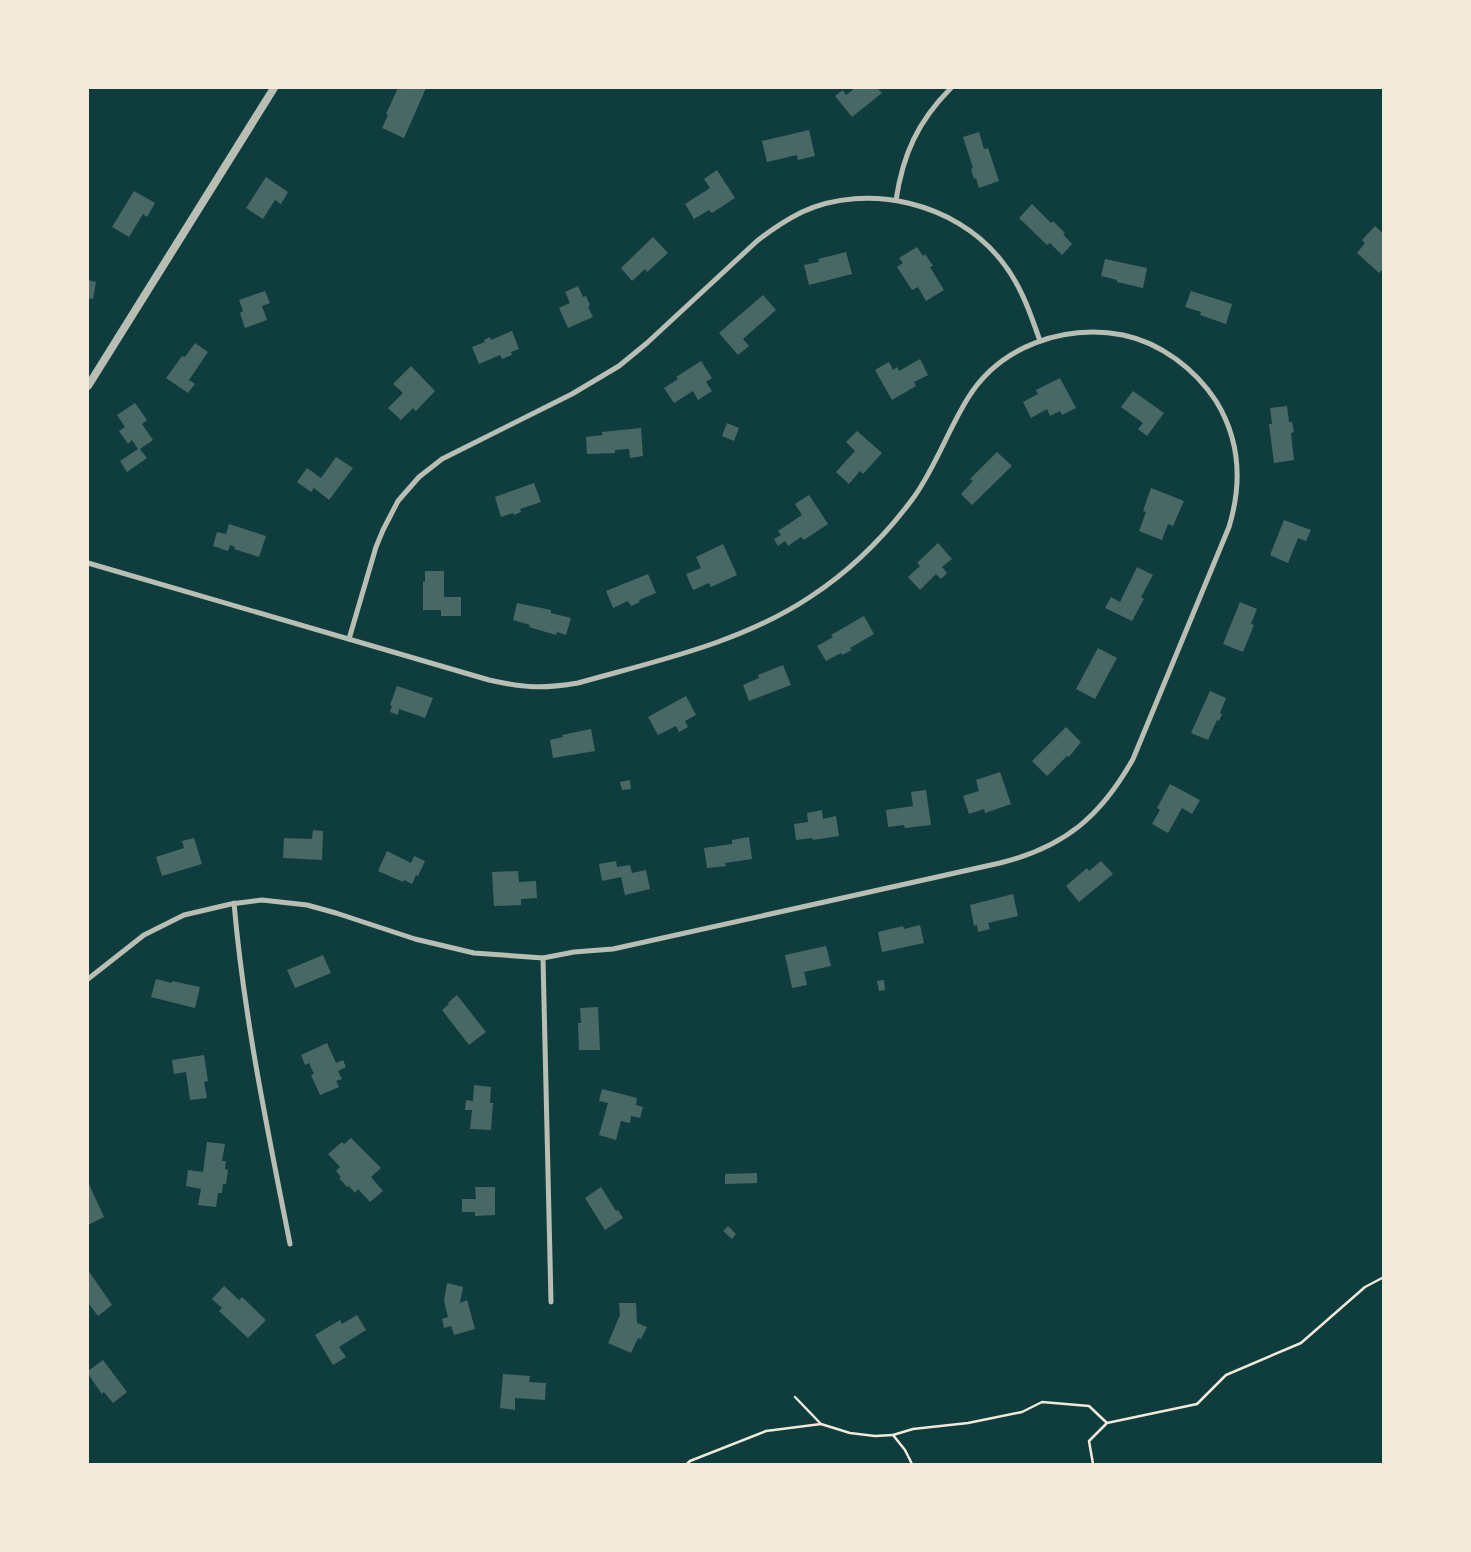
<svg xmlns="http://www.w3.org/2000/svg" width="1471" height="1552" font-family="'Varela Round',sans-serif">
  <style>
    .building { fill: #486865 }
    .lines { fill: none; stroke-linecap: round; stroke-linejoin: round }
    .path { stroke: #f1e9da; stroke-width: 2.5 }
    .minor { stroke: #b8beb3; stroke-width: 5 }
    .tertiary { stroke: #b8beb3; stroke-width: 8 }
  </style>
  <rect width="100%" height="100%" fill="#0f3d3e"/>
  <!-- building -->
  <g class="building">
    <polygon points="398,88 400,90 401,88 426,88 404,138 382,128 388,115 386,114"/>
    <polygon points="855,88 877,88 882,93 852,117 835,96 843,90 846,95"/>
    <polygon points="809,130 815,156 798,160 797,155 767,162 762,141"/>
    <polygon points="979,132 984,149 988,148 999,181 979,188 976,178 974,179 971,169 973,168 963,137"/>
    <polygon points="717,170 735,198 712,213 709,210 694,219 685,204 710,188 704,179"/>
    <polygon points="266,177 288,192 281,204 275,200 263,219 246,208"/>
    <polygon points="134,191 155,203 147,217 143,214 129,237 112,227"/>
    <polygon points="1032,204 1051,223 1053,221 1065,233 1063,234 1072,244 1062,255 1050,243 1047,245 1019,218"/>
    <polygon points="1375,226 1384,234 1384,268 1379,273 1357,253 1365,243 1362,240"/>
    <polygon points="653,237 668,253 647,272 645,269 632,281 621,268"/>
    <polygon points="917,247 923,256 925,254 933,266 930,267 944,290 926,301 918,287 912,290 897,267 903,263 899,258"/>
    <polygon points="846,252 852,274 809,285 804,265 819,262 818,259"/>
    <polygon points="1105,259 1147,268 1143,288 1117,282 1117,280 1101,276"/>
    <polygon points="88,280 96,282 93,299 88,298"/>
    <polygon points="578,286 583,297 586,296 590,305 588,307 593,317 568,328 559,308 570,303 565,292"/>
    <polygon points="265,291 270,303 262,306 267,320 245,328 240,313 243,311 239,300"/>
    <polygon points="1191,291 1232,304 1226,324 1200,315 1201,312 1185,307"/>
    <polygon points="763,295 776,310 743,339 749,346 738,355 719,333"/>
    <polygon points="512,331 519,349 511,352 512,355 502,359 500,355 479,364 472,347 485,342 484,340 490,337 491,340"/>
    <polygon points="195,343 208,352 189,380 195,384 188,393 166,378 182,356 185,357"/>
    <polygon points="920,359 928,375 914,382 916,386 892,400 875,370 889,362 893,370 897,367 899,371"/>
    <polygon points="701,361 712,378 706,382 712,391 698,400 693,391 674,403 664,388 678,379 676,377"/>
    <polygon points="411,366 435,391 416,411 413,408 401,420 388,408 403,393 393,384"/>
    <polygon points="1060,378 1076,408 1062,415 1060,411 1050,416 1047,409 1031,418 1023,402 1038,394 1036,390"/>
    <polygon points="1133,391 1164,413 1147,436 1138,429 1143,423 1121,407"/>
    <polygon points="135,403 147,420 142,424 153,440 140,449 147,458 127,472 120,461 138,449 132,440 128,444 119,431 125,427 117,415"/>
    <polygon points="1287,406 1289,422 1292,422 1294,432 1291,433 1294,460 1274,463 1269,424 1272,424 1270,408"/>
    <polygon points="727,423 739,428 734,441 722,436"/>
    <polygon points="641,428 643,456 630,458 629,449 615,450 615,453 587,454 586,437 602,435 602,432"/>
    <polygon points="857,431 882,453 863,474 860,471 849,484 836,472 855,451 846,442"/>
    <polygon points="997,452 1012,466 972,505 961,494 973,481 970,479"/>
    <polygon points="336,457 353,468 329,500 314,488 311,492 297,482 307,468 321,478"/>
    <polygon points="534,483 541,502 520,509 521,512 514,515 513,513 501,517 495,497"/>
    <polygon points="1151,488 1184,501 1173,526 1168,524 1162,540 1139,531 1146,512 1143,511"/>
    <polygon points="809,495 828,524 804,540 801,537 788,546 785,541 778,546 774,539 781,535 778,531 802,515 795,504"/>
    <polygon points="1284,520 1311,530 1306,541 1298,538 1288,563 1270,555"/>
    <polygon points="229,524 266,536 259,557 234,549 235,547 230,545 228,551 213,546 217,532 226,534"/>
    <polygon points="938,543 952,559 942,567 947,573 941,579 936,574 920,590 908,577 920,566 917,563"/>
    <polygon points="723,544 737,575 711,587 709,583 693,590 686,574 701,568 696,557"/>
    <polygon points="1137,567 1153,575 1141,597 1144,599 1132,621 1105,608 1111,597 1120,602"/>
    <polygon points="425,571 444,571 444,597 461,597 461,616 441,616 441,610 423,610 423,582 425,582"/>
    <polygon points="648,574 656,593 639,600 640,602 631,606 628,601 613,608 606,591"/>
    <polygon points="1240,602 1257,609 1251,624 1254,625 1243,652 1223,644"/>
    <polygon points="517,603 551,610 551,613 571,618 566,635 557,632 556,635 529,627 530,625 513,620"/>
    <polygon points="864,616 874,634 850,648 852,650 842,655 841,653 826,661 817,646 833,637 831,635"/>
    <polygon points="1098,648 1117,658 1095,699 1076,689"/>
    <polygon points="783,665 791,685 749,701 743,685 759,678 758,675"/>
    <polygon points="397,686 433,698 425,718 399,709 398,715 390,712 392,706 390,705"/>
    <polygon points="1210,691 1226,698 1220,713 1222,714 1219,721 1217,720 1208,740 1191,733"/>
    <polygon points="686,696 696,715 685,721 688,727 679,732 676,726 658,735 648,717"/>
    <polygon points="1066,727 1081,742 1069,757 1067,756 1047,776 1032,761"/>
    <polygon points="591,729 595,751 553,758 550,740 563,737 562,735"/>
    <polygon points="1000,772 1011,804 985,813 984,809 969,814 963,796 979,791 976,780"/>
    <polygon points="630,780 631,789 622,790 620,782"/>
    <polygon points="1170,784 1200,800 1192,814 1182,808 1168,833 1152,824 1160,810 1157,808"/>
    <polygon points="926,790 931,825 905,828 904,825 888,827 886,810 913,806 911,792"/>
    <polygon points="822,810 823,819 836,816 839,836 813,840 812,838 796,840 794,824 808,822 807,813"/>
    <polygon points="313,830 323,831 322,860 283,858 284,838 312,839"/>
    <polygon points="749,837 752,859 725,863 726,866 707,868 704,848 732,844 732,840"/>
    <polygon points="194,838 202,864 162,876 156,857 184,848 182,841"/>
    <polygon points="387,851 411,863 414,856 425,861 418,876 416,875 412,884 404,880 403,882 378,871"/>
    <polygon points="616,861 617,867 630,865 632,873 646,870 650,889 625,895 621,877 602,881 599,864"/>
    <polygon points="1101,861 1113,874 1079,902 1066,886 1087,868 1089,871"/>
    <polygon points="518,871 519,882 536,881 537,898 521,899 521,905 494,906 492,872"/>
    <polygon points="1013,894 1018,916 988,923 990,929 978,932 977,925 974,926 970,905"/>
    <polygon points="920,925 924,943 882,952 878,932 903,926 904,929"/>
    <polygon points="826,946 831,966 804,972 807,985 792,988 785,955"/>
    <polygon points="323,955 331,973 295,988 287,970"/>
    <polygon points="156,979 172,983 172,981 200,987 195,1008 151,997"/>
    <polygon points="884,980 885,990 879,991 877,981"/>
    <polygon points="457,995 486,1032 469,1045 442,1010 449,1004 448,1003"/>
    <polygon points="598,1007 600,1050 579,1050 578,1023 581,1023 580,1008"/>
    <polygon points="327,1043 336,1063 343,1060 346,1067 338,1071 342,1079 336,1081 339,1087 320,1095 311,1075 314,1074 309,1063 305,1065 301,1055"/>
    <polygon points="204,1055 208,1081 204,1082 207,1098 190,1100 186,1072 174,1074 172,1060"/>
    <polygon points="474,1085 491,1087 490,1103 493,1103 491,1130 470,1129 472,1110 465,1110 466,1100 473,1101"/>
    <polygon points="602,1089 637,1098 636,1105 643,1107 640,1118 631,1116 630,1123 621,1121 616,1140 599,1135 608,1103 599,1101"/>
    <polygon points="351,1138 381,1168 371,1177 383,1191 370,1202 358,1189 355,1193 349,1186 347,1187 339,1178 341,1177 336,1171 340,1167 328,1154 342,1142 344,1144"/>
    <polygon points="207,1142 225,1144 222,1161 226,1161 225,1169 228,1170 226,1184 223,1184 222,1193 218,1193 216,1207 198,1205 201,1189 186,1186 188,1170 203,1172"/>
    <polygon points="757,1173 757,1183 725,1184 725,1174"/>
    <polygon points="88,1182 104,1217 88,1225"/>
    <polygon points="475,1187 495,1187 495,1215 475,1216 475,1212 462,1212 462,1199 476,1199"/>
    <polygon points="601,1187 616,1211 618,1210 623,1218 605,1230 585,1198"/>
    <polygon points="728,1226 736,1234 732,1239 723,1231"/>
    <polygon points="88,1270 112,1305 98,1316 89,1304 88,1305"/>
    <polygon points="447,1283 463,1287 460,1303 467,1300 475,1329 454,1335 451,1326 444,1328 442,1319 448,1317 444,1301"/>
    <polygon points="224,1286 239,1300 242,1297 266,1320 248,1338 219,1311 222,1308 212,1299"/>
    <polygon points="619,1303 636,1303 637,1323 647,1327 641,1339 638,1338 631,1353 608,1343 620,1315"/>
    <polygon points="357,1315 366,1330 339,1347 346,1357 333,1365 315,1335 340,1320 342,1324"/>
    <polygon points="103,1360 127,1392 113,1403 104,1392 102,1394 88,1374 88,1371"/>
    <polygon points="503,1374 530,1376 529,1382 546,1383 545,1400 515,1398 515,1410 500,1408"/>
  </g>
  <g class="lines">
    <!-- path -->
    <g class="path">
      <polyline points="795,1397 821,1424 850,1433 875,1436 893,1435"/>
      <polyline points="687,1464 690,1461 766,1431 821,1424"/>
      <polyline points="912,1464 905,1450 893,1435 913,1429 968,1423 1022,1412 1042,1402 1089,1406 1107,1423 1197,1404 1226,1375 1301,1343 1365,1287 1384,1277"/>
      <polyline points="1093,1464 1089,1441 1106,1424"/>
    </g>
    <!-- minor -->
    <g class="minor">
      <path d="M896,200C903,154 918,121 951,88"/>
      <path d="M88,563L489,680C525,688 542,689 578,683C656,661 741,643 810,597C850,571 886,535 914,497C936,466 948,430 968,398C1000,346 1064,324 1123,335C1161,343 1195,369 1216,401C1240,440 1242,484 1229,527L1133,759C1101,816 1065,847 1000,863L613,949L574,952L543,958L474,953L415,939L336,913L307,905L262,900L231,904L184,915L144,935L88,979"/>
      <path d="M349,639L376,547L383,530L398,501L419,477L442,459L572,394L619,366L647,343L757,241C771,230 786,220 802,212C868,182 955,203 1000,259C1020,283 1030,312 1040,341"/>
      <path d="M234,903C244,1018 268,1132 290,1244"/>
      <polyline points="543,958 551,1302"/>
    </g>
    <!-- tertiary -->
    <polyline class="tertiary" points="88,386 274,88"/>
  </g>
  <!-- border -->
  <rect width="1471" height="1552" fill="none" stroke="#f1e9da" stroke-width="178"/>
</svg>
